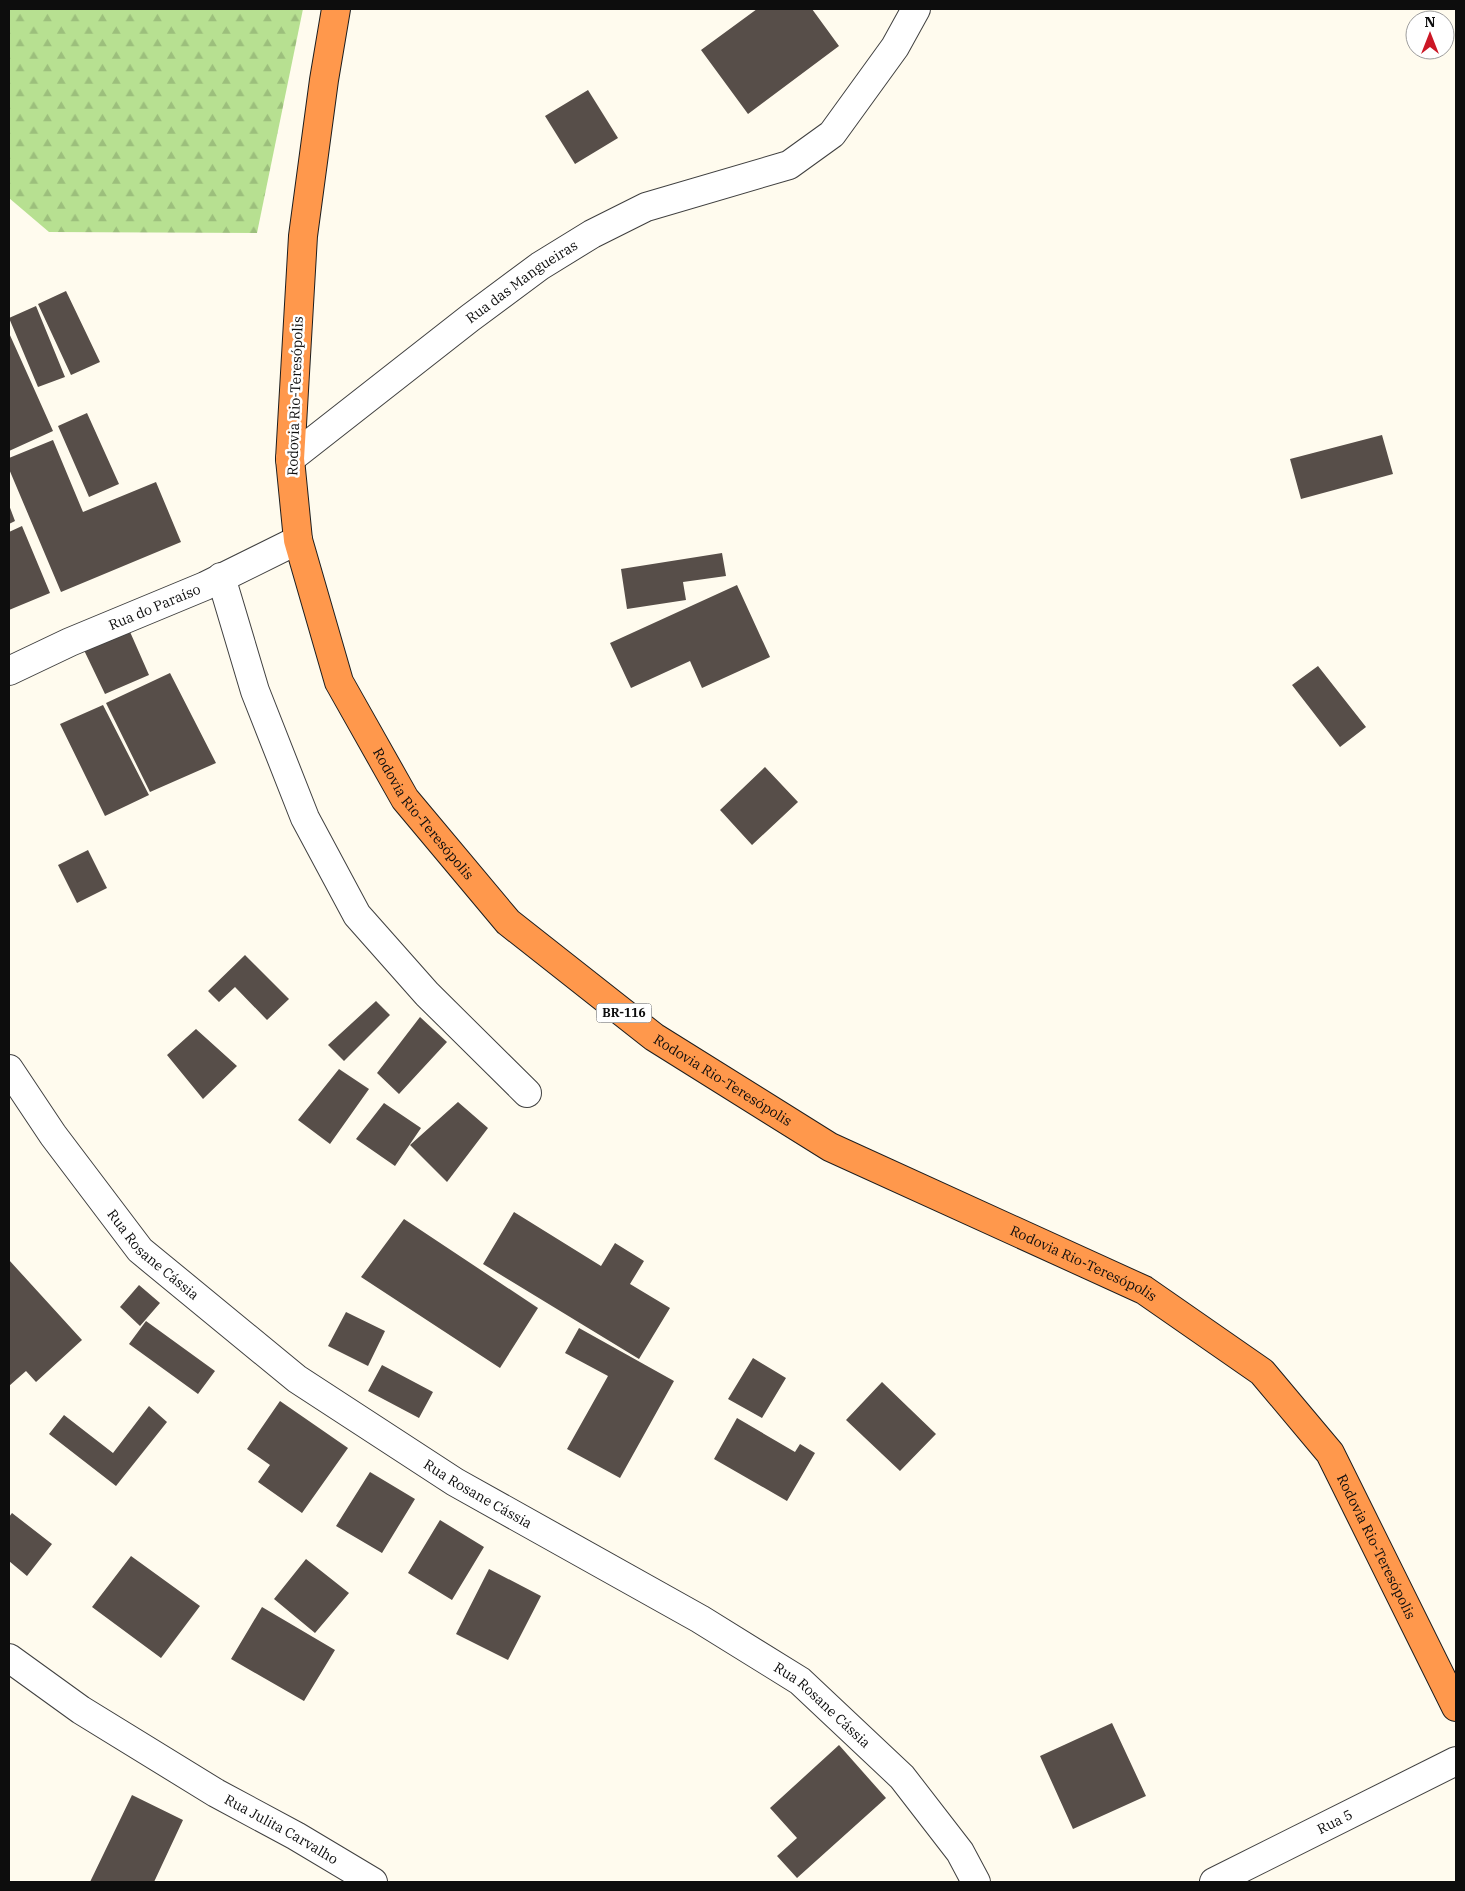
<svg xmlns="http://www.w3.org/2000/svg" width="1465" height="1891" viewBox="0 0 1465 1891" font-family="'IBM Plex Serif',serif">
<style>
.forest{fill:url(#forest-firs)}
.building{fill:#574e49}
.lines{fill:none;stroke-linecap:round;stroke-linejoin:round}
.minor-casing{stroke:#404040;stroke-width:30}
.highway-casing{stroke:#1e1e1e;stroke-width:30}
.minor{stroke:#fff;stroke-width:28}
.highway{stroke:#ff984c;stroke-width:28}
.labels{text-anchor:middle;stroke-width:5;stroke-linejoin:round;paint-order:stroke}
.shield{fill:#fff;stroke:#565656;stroke-width:1}
.shield-label{font-size:12px;font-weight:bold;fill:#0d0d0d}
.street-label{font-size:14px;fill:#0d0d0d;stroke:#fff}
</style>
<defs>
<pattern id="forest-firs" width="22" height="20" patternUnits="userSpaceOnUse" patternTransform="scale(1.25)"><rect width="22" height="20" fill="#b7e091"/><path d="M5 1l3.5 6h-7zM16 11l3.5 6h-7z" fill="#9cbf7c"/></pattern>
</defs>
<rect width="100%" height="100%" fill="#fffbee"/>
<path class="forest" d="M9,9H303L257,233L49,232L9,198Z"/>
<path class="building" d="M757,9H812L839,46L748,114L701,50Z
M588,90L618,138L575,164L545,116Z
M66,291L100,362L71,375L38,304Z
M36,306L65,377L38,387L9,318Z
M9,333L53,431L9,451Z
M87,413L119,484L89,497L58,426Z
M1382,435L1393,474L1301,499L1290,459Z
M53,440L83,512L156,482L181,542L61,592L9,469V458Z
M9,505L15,521L9,524Z
M22,526L50,593L9,610V532Z
M722,553L726,576L683,582L686,600L627,609L621,569Z
M737,585L770,657L702,688L690,661L631,688L610,643Z
M127,625L149,675L105,694L82,646Z
M1318,666L1366,727L1340,747L1292,685Z
M170,673L216,763L150,792L106,703Z
M103,705L149,795L105,816L60,724Z
M765,767L798,802L752,845L720,810Z
M88,850L107,888L77,903L58,865Z
M245,955L289,999L267,1020L235,987L219,1002L208,991Z
M376,1001L390,1015L344,1061L328,1045Z
M420,1017L447,1042L399,1094L377,1073Z
M196,1029L237,1066L203,1099L167,1055Z
M339,1069L369,1089L330,1144L298,1120Z
M458,1102L488,1128L447,1182L410,1145Z
M384,1103L421,1128L395,1166L356,1139Z
M514,1212L601,1266L615,1243L644,1261L630,1284L670,1308L639,1359L483,1264Z
M404,1219L538,1308L500,1368L361,1277Z
M9,1260L82,1340L36,1382L26,1371L9,1386Z
M139,1285L160,1303L140,1326L120,1307Z
M346,1312L385,1331L368,1366L328,1346Z
M146,1321L215,1371L198,1394L129,1344Z
M579,1328L674,1381L620,1478L567,1449L608,1376L565,1353Z
M753,1358L786,1378L762,1418L728,1399Z
M382,1365L433,1392L419,1418L368,1391Z
M882,1382L936,1434L900,1471L846,1420Z
M280,1401L348,1448L302,1513L258,1482L270,1465L247,1449Z
M149,1406L167,1422L116,1486L49,1434L64,1415L113,1453Z
M737,1418L795,1452L800,1444L815,1453L787,1501L714,1459Z
M370,1472L415,1499L382,1553L336,1526Z
M12,1513L52,1544L27,1576L9,1561V1517Z
M440,1520L484,1547L452,1600L408,1573Z
M131,1556L200,1606L161,1658L92,1607Z
M306,1559L349,1593L315,1633L274,1599Z
M489,1569L541,1596L508,1660L456,1634Z
M262,1607L335,1650L304,1701L231,1659Z
M1112,1723L1146,1796L1073,1829L1040,1756Z
M839,1745L886,1798L797,1878L777,1856L797,1838L770,1808Z
M132,1795L183,1820L154,1882H90Z"/>
<g class="lines">
<defs>
<g id="minor">
<path id="s1" d="M290,459L470,318L540,266L592,234L646,207L789,165L832,134L895,47L916,9"/>
<path d="M221,577L255,691L305,818L357,915L427,994L527,1093"/>
<path id="s2" d="M9,671L70,642L205,586L298,540"/>
<path id="s3" d="M9,1069L53,1135L140,1250L297,1379L455,1482L700,1619L800,1681L902,1777L960,1852L976,1882"/>
<path id="s4" d="M9,1658L81,1710L216,1793L296,1836L373,1882"/>
<path id="s5" d="M1214,1882L1456,1761"/>
</g>
<g id="highway">
<path id="s6" d="M336,9L324,80L303,236L290,459L298,540L339,682L405,799L508,922L654,1037L830,1147L1144,1290L1262,1372L1330,1453L1456,1707"/>
</g>
</defs>
<use href="#minor" class="minor-casing"/>
<use href="#highway" class="highway-casing"/>
<use href="#minor" class="minor"/>
<use href="#highway" class="highway"/>
</g>
<g class="labels">
<rect class="shield" x="596.5" y="1003.5" width="55" height="19" rx="4"/>
<g class="shield-label">
<text x="624" y="1017">BR-116</text>
</g>
<g class="street-label">
<text dy="5" stroke="none"><textPath href="#s1" startOffset="292">Rua das Mangueiras</textPath></text>
<text transform="translate(295 396) rotate(-88)" y="5">Rodovia Rio-Teresópolis</text>
<text dy="5" stroke="none"><textPath href="#s2" startOffset="159">Rua do Paraíso</textPath></text>
<text dy="5" stroke="none"><textPath href="#s6" startOffset="839">Rodovia Rio-Teresópolis</textPath></text>
<text dy="5" stroke="none"><textPath href="#s6" startOffset="1244">Rodovia Rio-Teresópolis</textPath></text>
<text dy="5" stroke="none"><textPath href="#s3" startOffset="236">Rua Rosane Cássia</textPath></text>
<text dy="5" stroke="none"><textPath href="#s6" startOffset="1649">Rodovia Rio-Teresópolis</textPath></text>
<text dy="5" stroke="none"><textPath href="#s3" startOffset="641">Rua Rosane Cássia</textPath></text>
<text dy="5" stroke="none"><textPath href="#s6" startOffset="2069">Rodovia Rio-Teresópolis</textPath></text>
<text dy="5" stroke="none"><textPath href="#s3" startOffset="1046">Rua Rosane Cássia</textPath></text>
<text dy="5" stroke="none"><textPath href="#s5" startOffset="135">Rua 5</textPath></text>
<text dy="5" stroke="none"><textPath href="#s4" startOffset="322">Rua Julita Carvalho</textPath></text>
</g>
</g>
<rect width="1465" height="1891" fill="none" stroke="#0d0d0d" stroke-width="20"/>
<g transform="translate(1430 35)"><circle r="24" fill="#ffffff" stroke="#9e9e9e"/>
<path d="M0-4L9 19L0 12L-9 19Z" fill="#cb1725"/>
<text y="-8" font-size="14" font-weight="bold" text-anchor="middle" fill="#0d0d0d">N</text>
</g>
</svg>
